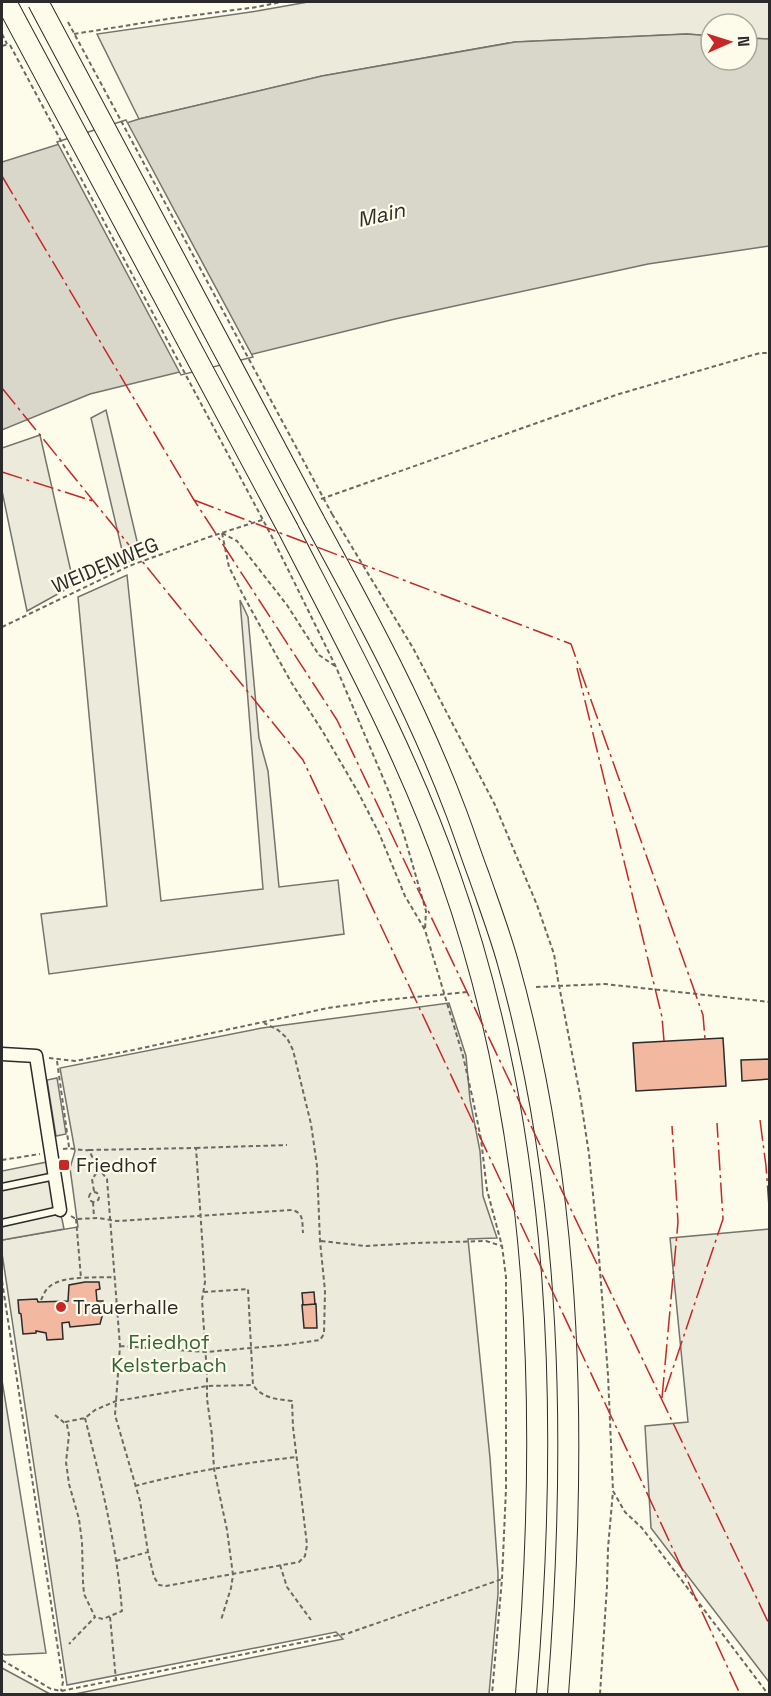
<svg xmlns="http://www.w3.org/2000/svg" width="771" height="1696" viewBox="0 0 771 1696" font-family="'Space Grotesk',sans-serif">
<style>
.green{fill:#ecebdb;stroke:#74746e;stroke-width:1.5}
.parking{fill:#eceadb;stroke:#74746e;stroke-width:1.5}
.water{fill:#d8d7c9;stroke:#74746e;stroke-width:1.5}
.pier{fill:#fdfbea;stroke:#74746e;stroke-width:1.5}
.building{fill:#f2b8a0;stroke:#2b2b2b;stroke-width:1.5}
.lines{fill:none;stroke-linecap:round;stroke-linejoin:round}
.service-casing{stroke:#2b2b2b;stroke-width:9}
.minor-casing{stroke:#2b2b2b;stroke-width:15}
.trunk-casing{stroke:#2b2b2b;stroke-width:22}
.path{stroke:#6a6964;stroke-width:2;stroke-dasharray:4.5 3;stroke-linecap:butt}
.service{stroke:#fdfbea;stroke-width:6}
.minor{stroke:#fdfbea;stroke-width:12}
.trunk{stroke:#fdfbea;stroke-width:20}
.trunk-bridge-casing{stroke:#2b2b2b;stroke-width:22;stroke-linecap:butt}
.path-bridge{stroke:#6a6964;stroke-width:2;stroke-dasharray:4.5 3;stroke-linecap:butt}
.trunk-bridge{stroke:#fdfbea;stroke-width:20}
.power{stroke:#c62828;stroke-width:1.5;stroke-dasharray:21 4.5 3 4.5;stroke-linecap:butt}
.poi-dot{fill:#c62828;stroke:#fdfbea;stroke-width:2}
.labels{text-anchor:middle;stroke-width:4.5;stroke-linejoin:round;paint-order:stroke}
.street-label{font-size:20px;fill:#2b2b2b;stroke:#fdfbea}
.poi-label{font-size:20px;fill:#2b2b2b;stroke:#fdfbea;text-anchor:start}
.park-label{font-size:20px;fill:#34623c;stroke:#fdfbea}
.water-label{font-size:21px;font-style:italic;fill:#2b2b2b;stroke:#fdfbea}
</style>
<rect width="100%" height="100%" fill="#fdfbea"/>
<path class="green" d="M308,2H770L769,39L747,38V24H711V36L687,34L515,42L322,76L139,119L97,34L257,11Z
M106,410L141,558L125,563L91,418Z
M40,435L74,585L27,611L2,491V448Z
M127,575L161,901L263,889L240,600L248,617L259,738L268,771L279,887L338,880L344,934L49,974L41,914L107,906L78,597Z
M449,1003L466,1056L470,1100L480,1151L483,1196L497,1238L468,1239L490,1458L498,1573V1594L489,1694H75L343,1639L336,1632L67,1685L2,1253V1240L78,1227L70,1168L75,1151L60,1068L262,1028Z
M769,1229H770L769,1682L651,1528L645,1426L688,1422L670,1238Z
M2,1380L46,1653L5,1655L2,1653Z
M2,1668L50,1694H2Z"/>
<path class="parking" d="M57,1078L66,1134L56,1136L47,1080Z
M47,1162L55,1206L62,1219L64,1229L2,1240V1171Z"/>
<path class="water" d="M687,34L711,36V60H747V38L769,39V246L648,264L395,319L90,394L2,430V162L139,119L322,76L515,42Z"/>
<path class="pier" d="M126,120L253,357L181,375L57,142Z"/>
<path class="building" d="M723,1038L726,1086L636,1091L633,1043Z
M770,1059V1079L742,1081L741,1060Z
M85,1282H99L100,1289L96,1290L97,1301H103V1313L100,1324L70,1327L69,1322L62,1323L63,1339L47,1340L46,1333L36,1331V1333L23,1334L21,1314L19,1313L18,1300L37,1299L38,1302L68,1301L69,1285Z
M314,1292L315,1304L303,1305L302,1293Z
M316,1304L317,1328H304L302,1305Z"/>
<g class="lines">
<defs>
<path id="service" d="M2,1187L55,1176
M2,1223L60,1210"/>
<path id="minor" d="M2,1054L36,1056L60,1210"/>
<path id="trunk" d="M314,520C366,615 418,711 456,812C464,833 471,855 479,876C489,905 500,934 508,963C575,1201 577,1450 558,1694
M288,529C346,642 408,755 450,876C543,1139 549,1420 526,1694"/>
</defs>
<use href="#service" class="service-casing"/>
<use href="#minor" class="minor-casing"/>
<use href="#trunk" class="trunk-casing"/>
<path class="path" d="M2,34L7,44
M74,34L174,18L257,7L281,2
M2,46L9,44
M321,499L619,394L760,353H770
M332,514L413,648L495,805L537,905L554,954L558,980L580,1095L589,1154L598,1244L608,1375L613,1491L625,1512L642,1528L768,1694
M222,533L229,567L242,593L291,682L323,732L358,792L379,833L405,896L425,930L463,1056L473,1100L481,1139L487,1190L502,1246L506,1277V1489L502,1579L492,1694
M222,533L237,541L287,605L319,655L335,666
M271,535L336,667L389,792L404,835L426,911L425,930
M2,627L129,566L209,537L265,519
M536,987L605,984L770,1002
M49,1058L75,1061L133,1050L328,1008L384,1000L468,992
M57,1061L69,1147
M196,1148L287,1145
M63,1149C72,1147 80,1151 89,1150L96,1165L107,1179L120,1346L115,1415L140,1501L148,1552L154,1577L159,1585L166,1586L299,1562L305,1556L307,1545L293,1427L292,1401C277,1399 263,1399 253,1385L248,1289L204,1292
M89,1150L196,1148L205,1282L202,1300L207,1375V1399L212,1435L214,1469L227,1530L233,1575L231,1588L221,1620
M2,1160L40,1154
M94,1191L92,1179L99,1170
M89 1197a5 5 0 1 1 10 0a5 5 0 1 1-10 0Z
M93,1202L94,1217
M71,1216L76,1219L98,1218L117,1221L292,1210C304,1213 302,1221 303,1233
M76,1219L81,1278
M321,1241L366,1246L416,1243L486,1241L502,1246
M2,1281L63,1682L61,1691
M41,1300C43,1296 45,1290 49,1287C62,1275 97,1278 115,1277
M120,1346L206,1352L285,1345L320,1340L324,1334L325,1291L320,1241L317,1166L311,1124L293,1050L287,1038L278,1030L264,1023
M55,1415L67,1425L69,1435L66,1462L69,1484L79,1519L82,1542L83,1582L84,1594L95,1617L69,1644
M85,1418C101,1482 117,1546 122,1611L103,1619L95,1617
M65,1422L85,1418L95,1410L116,1401L207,1386L253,1385
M135,1486C188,1472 242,1463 297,1457
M116,1561L148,1552
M280,1565L287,1587L311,1620
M110,1617L116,1680
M2,1660L51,1689L61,1691L349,1633L502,1579
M600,1694L607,1586L608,1548L613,1491"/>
<use href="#service" class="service"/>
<use href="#minor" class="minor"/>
<use href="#trunk" class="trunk"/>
<defs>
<path id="trunk-bridge" d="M6,2L288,529
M38,2L314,520"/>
</defs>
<use href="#trunk-bridge" class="trunk-bridge-casing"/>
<path class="path-bridge" d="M68,22L332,514
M10,45L271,535"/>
<use href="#trunk-bridge" class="trunk-bridge"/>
<path class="power" d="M2,176L194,500L337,720L770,1626
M2,388L303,760L634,1465L740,1694
M2,472L93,501
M194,500L571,644L703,1015L705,1039
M577,668L662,1017L664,1041
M760,1120L766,1166L770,1220
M665,1392L723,1219L717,1123
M662,1398L678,1222L672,1126"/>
</g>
<g class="poi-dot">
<rect x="58" y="1159" width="12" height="12" rx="3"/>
<circle cx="61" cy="1307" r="6"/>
</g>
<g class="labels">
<g class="street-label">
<text transform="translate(105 565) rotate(-23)" y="7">WEIDENWEG</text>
</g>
<g class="poi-label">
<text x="76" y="1172">Friedhof</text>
<text x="73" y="1314">Trauerhalle</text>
</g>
<g class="park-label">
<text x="169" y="1349">Friedhof<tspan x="169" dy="23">Kelsterbach</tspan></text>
</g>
<g class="water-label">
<text transform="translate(381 215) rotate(-13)" y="7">Main</text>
</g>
</g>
<rect width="771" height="1696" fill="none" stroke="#2b2b2b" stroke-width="6"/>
<g transform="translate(729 42) rotate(87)"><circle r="28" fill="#fdfbea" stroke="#a9a89e" stroke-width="1.5"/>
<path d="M0-4.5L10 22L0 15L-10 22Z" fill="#c62828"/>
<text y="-9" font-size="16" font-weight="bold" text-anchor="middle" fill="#2b2b2b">N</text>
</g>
</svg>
